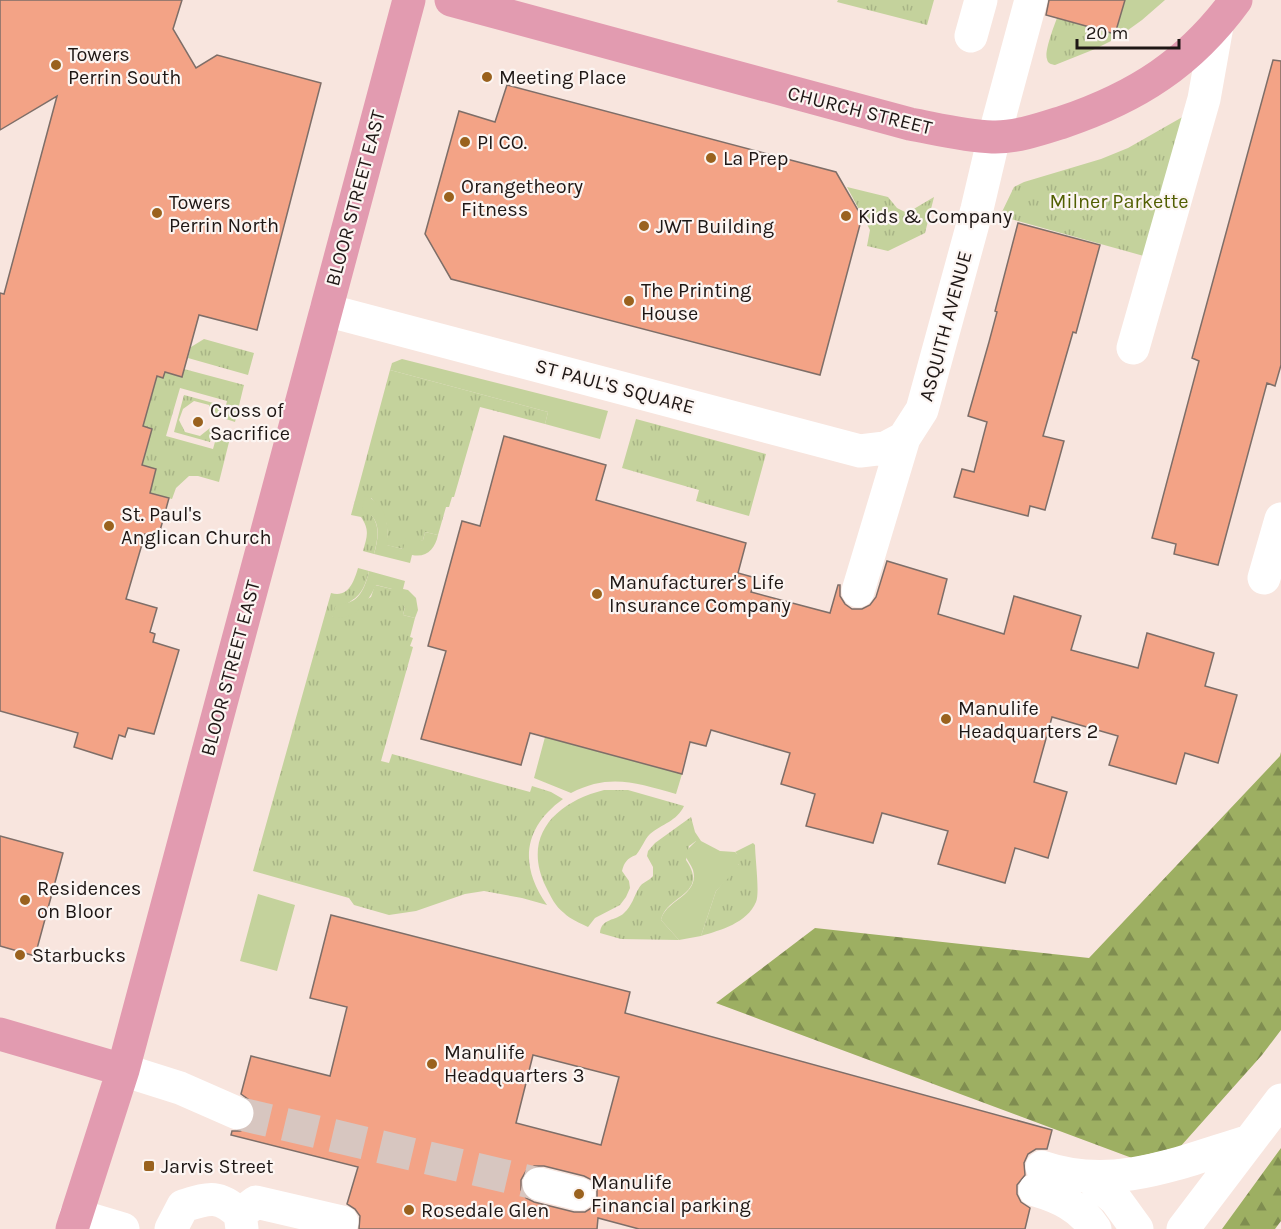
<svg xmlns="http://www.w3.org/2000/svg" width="1281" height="1229" viewBox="0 0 1281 1229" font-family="Karla,sans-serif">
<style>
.grass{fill:url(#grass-tufts)}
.forest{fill:url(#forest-firs)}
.garden{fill:#c4d29c}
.building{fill:#f3a386;stroke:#7e6e68;stroke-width:1.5;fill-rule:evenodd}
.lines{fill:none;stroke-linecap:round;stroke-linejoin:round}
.minor-tunnel{stroke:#d7c6c0;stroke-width:33;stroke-dasharray:33 16;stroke-linecap:butt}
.minor{stroke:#fff;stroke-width:33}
.major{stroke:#e29bb0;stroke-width:33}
.poi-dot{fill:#9a621e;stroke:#fcf5f2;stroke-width:2}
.labels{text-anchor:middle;stroke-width:4.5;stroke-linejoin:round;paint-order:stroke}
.poi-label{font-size:20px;fill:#1e1715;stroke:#fcf5f2;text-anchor:start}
.street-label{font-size:20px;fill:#1e1715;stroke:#fcf5f2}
.park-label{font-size:20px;fill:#515f02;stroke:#fcf5f2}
</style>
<defs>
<pattern id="grass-tufts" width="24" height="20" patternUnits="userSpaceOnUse" patternTransform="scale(1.5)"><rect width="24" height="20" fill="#c4d29c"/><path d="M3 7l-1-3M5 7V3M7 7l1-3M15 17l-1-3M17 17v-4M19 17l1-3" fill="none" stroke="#a8b486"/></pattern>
<pattern id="forest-firs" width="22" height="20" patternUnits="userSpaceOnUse" patternTransform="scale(1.5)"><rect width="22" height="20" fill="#9daf62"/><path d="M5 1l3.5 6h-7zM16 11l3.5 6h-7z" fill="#7f8d50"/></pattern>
</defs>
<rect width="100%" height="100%" fill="#f8e5de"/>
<path class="grass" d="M838,0H934L927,25L837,2Z
M1057,18L1115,34L1117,38L1095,49L1055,65C1051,64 1048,64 1047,59C1044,52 1054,26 1057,18Z
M1193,111L1151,258L1000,216L1014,187L1024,182L1101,159L1128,148Z
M847,187L888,197L897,208L907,213L934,197L925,233L888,251L867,246L870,230Z
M204,339L254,353L248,375L188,358L191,347Z
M184,369L244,385L235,422L223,418L227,401L180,388L166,436L213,449L218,431L231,434L219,482L198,476H189L176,488L172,499L150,493L156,469L142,465L152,429L143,426L157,376L163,378L165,372L182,377Z
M390,370L548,412L545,424L480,407L454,497H452L449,507H446L438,535L425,532L423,540L403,549L386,545C390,526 385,512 371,498L369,512C381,525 378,538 374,554L363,551C367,537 370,530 361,517L351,515Z
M184,395L221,405L217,418L213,417L209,405L194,401L183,409L179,420L185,432L200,436L210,428L214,429L210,442L174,432Z
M636,419L766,454L749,516L696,501L699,490L622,468Z
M358,568L369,571C361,604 352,595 332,617L371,597L375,585L392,589L405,607L403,615L415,618L410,637L413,638L410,646L413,647L381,761L389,763L392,754L530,792L532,786L551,792L563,799C523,828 519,865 547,905L522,898L484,891L465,894L416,911L389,915L354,905L349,898L253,871L331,593C349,598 354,581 358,568Z
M604,790H628L684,806C677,821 662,824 650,834C644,840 642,848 636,855C627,858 624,863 622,871L629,881L630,888L626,897L620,905L595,918L588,927C580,923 570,919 564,913C555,906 551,897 546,887C521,836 556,802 604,790Z
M691,817L695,832L701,841H696L689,846L686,860C710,895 666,895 661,920L679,940L621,939L600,933C601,918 616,921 624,913C632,906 634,896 639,888C642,882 649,881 653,876V867L647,856L648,851L655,843Z
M753,843L755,845C755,857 760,894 756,902C747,923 721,930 701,936L716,891L739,864L737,854L735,852Z"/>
<path class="forest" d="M1281,752V1030L1262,1055L1180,1147L1132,1158L716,1003L815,928L1089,958L1280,756Z
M1281,1148V1221L1275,1229H1222Z"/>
<path class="garden" d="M1125,0H1165L1142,20L1117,38L1115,34Z
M402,359L608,411L600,439L545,424L548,412L390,370L392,363Z
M365,496C387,503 389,526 387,545L403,549L406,538L418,541L423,540L425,532L438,535C435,549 427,558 412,555L410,563L374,554C379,536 382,518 362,509Z
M369,571L405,581L403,589L408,590L416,598L418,610L415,618L403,615L405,607L402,604L389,600L392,589L376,585C368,602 355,622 332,617L336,604C358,606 365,589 369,571Z
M545,737L682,774L676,794C636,783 610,773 571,793L534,778Z
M696,841H701L720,851L735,852L740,857L739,864L735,871L716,891L701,936L679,940L661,920C665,900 700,896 693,870C691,864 686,859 684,853Z
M258,894L295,905L277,971L240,961Z"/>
<path class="building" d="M0,0H182L173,29L196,68L217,55L321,83L257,330L199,315L182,377L165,372L163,378L157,376L143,426L152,429L142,465L156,469L150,493L169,498L158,538L145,534L126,599L157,608L150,632L155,634L153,642L179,650L154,734L128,728L125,737L119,735L112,759L74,747L78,733L0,711V293L4,294L57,96L0,130Z
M1049,0H1125L1115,34L1046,15Z
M1273,60L1281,61V365L1275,386L1267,383L1218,565L1174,554L1176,544L1152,538L1199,361L1192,358Z
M507,85L836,172L862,217L820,375L451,279L425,234L459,111L495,122Z
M1018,223L1100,245L1076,333L1073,332L1043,436L1064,441L1045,510L1030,506L1028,516L954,497L962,469L974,472L987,422L968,416L989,342L997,312L995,311Z
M504,436L606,465L596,500L746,543L738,573L756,578L751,592L830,613L838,585H840V596L845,604L852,609H862L870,605L876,597L887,561L947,579L938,614L1004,634L1014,596L1081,616L1071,650L1138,668L1147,633L1214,653L1205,686L1237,695L1218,763L1185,753L1176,784L1109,765L1118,736L1052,717L1034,782L1067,792L1048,858L1015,848L1005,883L938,864L948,831L882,813L873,843L806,826L815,794L781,784L790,753L711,730L706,746L690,742L682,774L530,733L521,765L421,739L446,651L428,646L462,521L480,526Z
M0,836L63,853L35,956L0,946Z
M331,915L630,992L625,1013L1052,1130L1047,1149H1036L1028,1154L1024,1163L1025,1175L1017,1185V1194L1021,1202L1030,1208L1025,1229H639L598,1218L597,1229H359L360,1216L355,1209L347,1204L358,1167L231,1135L232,1131H240L248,1128L254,1120L256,1112L252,1102L241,1094L251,1056L330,1076L347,1007L310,998ZM533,1055L619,1077L601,1145L516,1123ZM534,1166H544L584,1176L592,1180L597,1189V1199L593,1207L585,1212H574L534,1202L526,1198L521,1190V1180L526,1171Z"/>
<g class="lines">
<path class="minor-tunnel" d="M237,1113L539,1184"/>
<path class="minor" d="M971,36L981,0
M326,310L860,451L885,448L904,438
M1133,348L1204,99L1217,26
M1264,578L1281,519
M858,591L904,438L922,410L977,209L994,137L1031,0
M123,1070L180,1088L237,1113
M1042,1167C1114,1192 1180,1162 1250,1141
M1089,1177L1116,1200L1137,1229
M539,1184L579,1194
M1035,1190C1059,1197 1081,1207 1095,1229
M240,1214L256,1202L342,1222
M76,1215L123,1229
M171,1229L183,1206C209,1198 218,1194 240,1214L242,1229
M1183,1229L1281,1100"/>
<path class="major" d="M451,0L910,124C937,129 964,136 992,137C1015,138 1041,129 1063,122C1137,97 1190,63 1236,0
M0,1034L123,1070
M72,1229L123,1070L409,0"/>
</g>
<g class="poi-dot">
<circle cx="56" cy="65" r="6"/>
<circle cx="487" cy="77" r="6"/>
<circle cx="465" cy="142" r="6"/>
<circle cx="711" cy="158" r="6"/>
<circle cx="449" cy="197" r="6"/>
<circle cx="157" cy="213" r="6"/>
<circle cx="846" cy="216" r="6"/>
<circle cx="644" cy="226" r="6"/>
<circle cx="629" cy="301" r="6"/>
<circle cx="198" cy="422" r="6"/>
<circle cx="109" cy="526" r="6"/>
<circle cx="597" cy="594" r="6"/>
<circle cx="946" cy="719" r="6"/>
<circle cx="25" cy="900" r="6"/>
<circle cx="20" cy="955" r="6"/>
<circle cx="432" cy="1064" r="6"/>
<rect x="143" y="1160" width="12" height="12" rx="3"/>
<circle cx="579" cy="1194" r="6"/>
<circle cx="409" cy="1210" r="6"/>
</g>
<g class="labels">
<g class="poi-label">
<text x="68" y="61">Towers<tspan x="68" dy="23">Perrin South</tspan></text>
<text x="499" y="84">Meeting Place</text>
<text x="477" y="149">PI CO.</text>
<text x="723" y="165">La Prep</text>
<text x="461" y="193">Orangetheory<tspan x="461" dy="23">Fitness</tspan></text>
<text x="169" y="209">Towers<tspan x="169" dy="23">Perrin North</tspan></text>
<text x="858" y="223">Kids &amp; Company</text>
<text x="656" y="233">JWT Building</text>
<text x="641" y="297">The Printing<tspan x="641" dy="23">House</tspan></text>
<text x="210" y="417">Cross of<tspan x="210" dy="23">Sacrifice</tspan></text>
<text x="121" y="521">St. Paul's<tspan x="121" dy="23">Anglican Church</tspan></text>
<text x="609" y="589">Manufacturer's Life<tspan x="609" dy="23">Insurance Company</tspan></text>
<text x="958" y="715">Manulife<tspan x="958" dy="23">Headquarters 2</tspan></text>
<text x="37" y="895">Residences<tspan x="37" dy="23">on Bloor</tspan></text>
<text x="32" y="962">Starbucks</text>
<text x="444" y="1059">Manulife<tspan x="444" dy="23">Headquarters 3</tspan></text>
<text x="161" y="1173">Jarvis Street</text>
<text x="591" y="1189">Manulife<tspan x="591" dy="23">Financial parking</tspan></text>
<text x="421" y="1217">Rosedale Glen</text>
</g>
<g class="street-label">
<text transform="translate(860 110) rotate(14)" y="7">CHURCH STREET</text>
<text transform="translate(355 198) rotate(-75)" y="7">BLOOR STREET EAST</text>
<text transform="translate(945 326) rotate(-75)" y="7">ASQUITH AVENUE</text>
<text transform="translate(615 386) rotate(15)" y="7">ST PAUL'S SQUARE</text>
<text transform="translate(230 668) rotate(-75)" y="7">BLOOR STREET EAST</text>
</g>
<g class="park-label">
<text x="1119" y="208">Milner Parkette</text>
</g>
</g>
<path d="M1077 39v9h102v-9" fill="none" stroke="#1e1715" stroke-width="3"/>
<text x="1086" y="39" font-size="18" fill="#1e1715" stroke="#fcf5f2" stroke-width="4.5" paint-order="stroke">20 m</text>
</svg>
